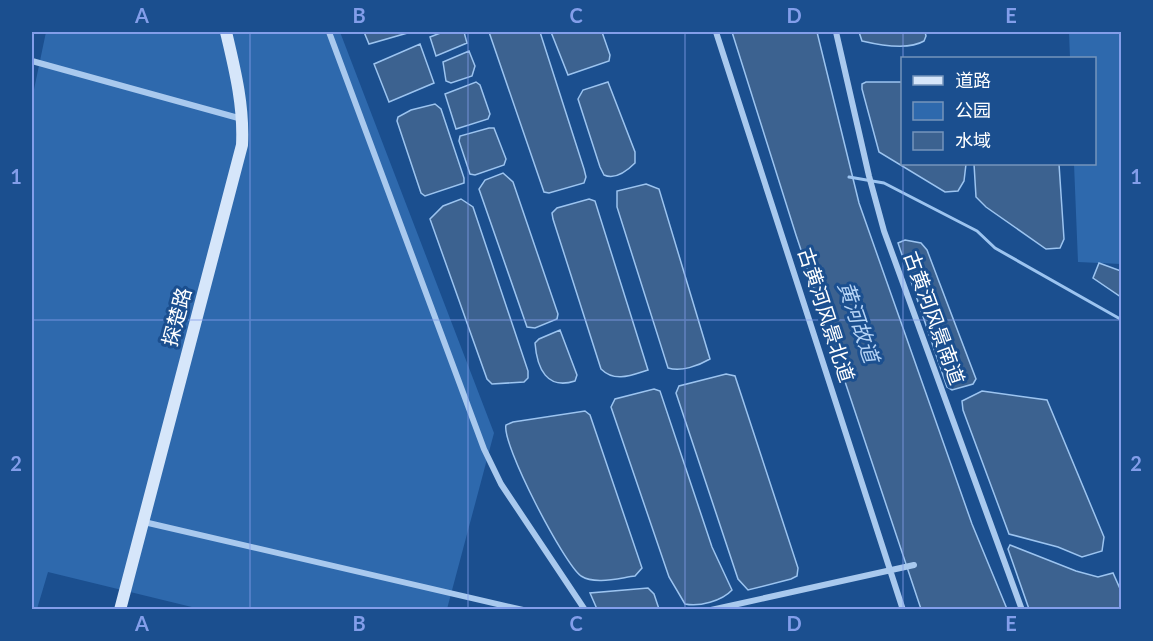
<svg xmlns="http://www.w3.org/2000/svg" width="1153" height="641" viewBox="0 0 1153 641" font-family="Lato,'Noto Sans SC',sans-serif">
<style>
.green{fill:#2e69ad}
.water{fill:#3c6290;stroke:#9cc4f0;stroke-width:1.5}
.lines{fill:none;stroke-linecap:round;stroke-linejoin:round}
.stream{stroke:#9cc4f0;stroke-width:3}
.street{stroke:#a9c9ee;stroke-width:6}
.secondary{stroke:#d6e6fa;stroke-width:12}
.grid{fill:none;stroke:#839eea;stroke-width:1.5;stroke-opacity:0.55}
.labels{text-anchor:middle;stroke-width:6;stroke-linejoin:round;paint-order:stroke}
.street-label{font-size:20px;fill:#fff;stroke:#1b4f8f}
.water-label{font-size:21px;font-style:italic;fill:#b5d3f5;stroke:#1b4f8f}
.neatline{fill:none;stroke:#839eea;stroke-width:2}
.grid-label{font-size:20px;text-anchor:middle;font-weight:bold;fill:#839eea}
</style>
<rect width="100%" height="100%" fill="#1b4f8f"/>
<path class="green" d="M46,32H340L494,433L447,609H200L48,572L37,609L32,610V99Z
M1069,32H1121V264L1078,262L1074,164H1094V58H1070Z"/>
<path class="water" d="M364,32H411L369,44Z
M443,32H464L467,43L436,56L430,37Z
M489,32H540L584,169L586,177L584,183L549,193L544,192Z
M551,32H602L610,55L609,61L568,75Z
M732,32H817L859,203L972,524L1007,609H921L796,235Z
M859,32H925L926,36L924,41C909,50 879,45 862,41Z
M420,44L434,83L389,102L374,64Z
M469,51L475,66L472,76L451,83L446,81L443,62Z
M476,82L480,85L490,114L488,119L456,129L445,94Z
M608,82L635,152V163C627,171 615,180 604,175L600,167L578,99L583,90Z
M866,82H902V164H966L964,181L958,191L945,192L879,152L862,89V84Z
M435,104L441,109L464,178V183L425,196L421,193L397,121L398,117L411,110Z
M489,128H494L506,159L504,165L475,175L470,174L459,141L460,136Z
M974,164H1059L1064,239L1060,248L1046,249L986,207L976,197Z
M503,173L513,182L558,314L557,319L535,328L527,327L479,189L485,180Z
M646,184L659,189L710,359C698,366 681,372 668,368L617,207V191Z
M461,199L473,207L528,371V378L524,382L492,384L487,379L430,219L443,206Z
M589,199L595,201L648,370C632,375 615,383 601,369L553,219L552,213L557,208Z
M905,240L921,243L927,250L976,379L973,384L952,390L947,387L898,243Z
M1099,263L1121,271V297L1093,278Z
M560,330L577,375L575,381C547,390 537,369 535,343L539,339Z
M726,374L735,376L798,568L797,576L791,579L748,590L738,579L676,393L679,386Z
M654,389L660,391L712,547L732,590C722,601 699,607 685,604L669,577L611,407L615,399Z
M982,391L1047,400L1104,537L1102,551L1082,557L1058,547L1009,534L963,410L962,401Z
M585,411L590,415L642,568L635,576C619,578 595,585 581,576C564,564 501,443 506,425L513,422Z
M1010,545L1076,571L1098,577L1113,573L1121,591V609H1029L1008,549Z
M648,588L654,594L659,609H597L590,593Z"/>
<g class="lines">
<path class="stream" d="M849,177L884,183L977,231L995,248L1122,320"/>
<path class="street" d="M329,32L484,449L501,484L585,610
M716,32L903,610
M836,32L869,176L884,231L1022,610
M32,61L242,119
M144,522L523,610
M711,610L914,565"/>
<path class="secondary" d="M120,610L242,145C244,106 235,70 226,32"/>
</g>
<path class="grid" d="M250,32V610M468,32V610M685,32V610M903,32V58M903,164V610M32,320H1122"/>
<g class="labels">
<g class="street-label">
<text transform="translate(826 315) rotate(72)" y="7">古黄河风景北道</text>
<text transform="translate(177 317) rotate(-75)" y="7">探楚路</text>
<text transform="translate(934 318) rotate(70)" y="7">古黄河风景南道</text>
</g>
<g class="water-label">
<text transform="translate(858 322) rotate(71)" y="7">黄河故道</text>
</g>
</g>
<rect width="1153" height="641" fill="none" stroke="#1b4f8f" stroke-width="66"/>
<rect x="901" y="57" width="195" height="108" fill="#1b4f8f" stroke="#7695bc" stroke-width="1.5"/>
<rect x="913" y="76" width="30" height="9" fill="#d6e6fa" stroke="#7695bc" stroke-width="1.5"/>
<text x="955" y="87" font-size="18" fill="#ffffff">道路</text>
<rect x="913" y="102" width="30" height="18" fill="#2e69ad" stroke="#7695bc" stroke-width="1.5"/>
<text x="955" y="117" font-size="18" fill="#ffffff">公园</text>
<rect x="913" y="132" width="30" height="18" fill="#3c6290" stroke="#7695bc" stroke-width="1.5"/>
<text x="955" y="147" font-size="18" fill="#ffffff">水域</text>
<rect x="33" y="33" width="1087" height="575" class="neatline"/>
<g class="grid-label">
<text x="142" y="23">A</text>
<text x="359" y="23">B</text>
<text x="576" y="23">C</text>
<text x="794" y="23">D</text>
<text x="1011" y="23">E</text>
<text x="16" y="184">1</text>
<text x="1136" y="184">1</text>
<text x="16" y="471">2</text>
<text x="1136" y="471">2</text>
<text x="142" y="631">A</text>
<text x="359" y="631">B</text>
<text x="576" y="631">C</text>
<text x="794" y="631">D</text>
<text x="1011" y="631">E</text>
</g>
</svg>
